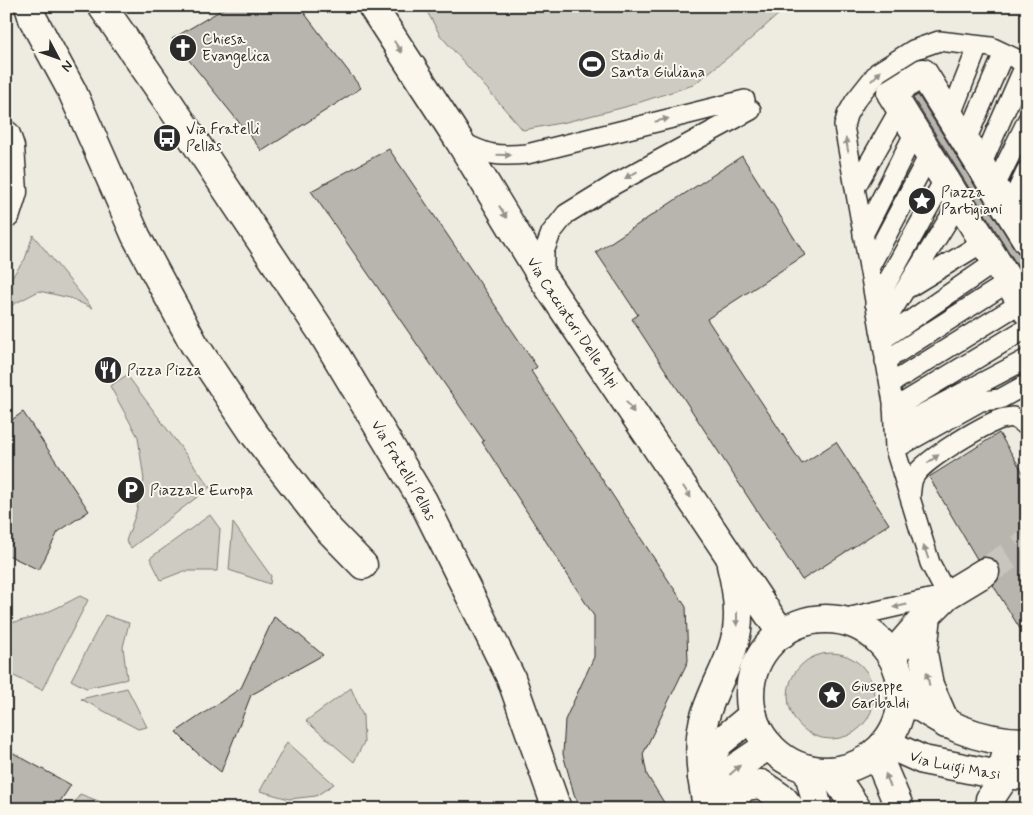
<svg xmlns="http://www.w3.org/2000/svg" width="1033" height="815" viewBox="0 0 1033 815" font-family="Mynerve,sans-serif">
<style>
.green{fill:#cecbc2;stroke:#7c7b76}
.building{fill:#b8b5ae;stroke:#2b2b2b}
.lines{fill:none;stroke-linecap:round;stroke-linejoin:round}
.tertiary-tunnel{stroke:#c7c5bc;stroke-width:28;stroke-dasharray:28 14;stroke-linecap:butt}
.service-casing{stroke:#2b2b2b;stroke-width:22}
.pedestrian-casing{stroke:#2b2b2b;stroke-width:31}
.tertiary-casing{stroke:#2b2b2b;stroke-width:31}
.service{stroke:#fbf7ec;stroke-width:19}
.pedestrian{stroke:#fbf7ec;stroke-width:28}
.tertiary{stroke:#fbf7ec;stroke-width:28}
.oneway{fill:#93918c}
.labels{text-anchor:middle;stroke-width:4;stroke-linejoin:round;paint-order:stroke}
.poi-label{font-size:15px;fill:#2b2b2b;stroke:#fbf7ec;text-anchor:start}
.street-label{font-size:15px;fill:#2b2b2b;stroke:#fbf7ec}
</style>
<rect width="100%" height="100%" fill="#eeebe0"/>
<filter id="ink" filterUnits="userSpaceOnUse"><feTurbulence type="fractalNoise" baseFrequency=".02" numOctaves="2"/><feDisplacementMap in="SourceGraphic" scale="10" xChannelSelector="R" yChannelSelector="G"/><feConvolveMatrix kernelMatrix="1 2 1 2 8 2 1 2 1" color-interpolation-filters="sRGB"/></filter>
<g filter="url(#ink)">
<path class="green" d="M424,6H788L746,43L693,85L625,107L566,122L523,130L440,35Z
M33,235L92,308L70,298L39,291L12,305L6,311V285L25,259Z
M127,375L210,487L131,548L126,541L135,516L144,480L138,437L110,386Z
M210,515L220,529L217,571H184L161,580L150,558Z
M233,523L271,576L270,584L229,570Z
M80,596L88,600L42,690L6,672V623C33,621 57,608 80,596Z
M105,615L129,623L123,647L127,679L86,688L71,680Z
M788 696a43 43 0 1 1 86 0a43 43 0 1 1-86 0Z
M127,688L147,727L138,729L81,699Z
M351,688L363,716L364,742L354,762L306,721Z
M287,742L334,784L316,796L289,799L260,791Z
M80,794L114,807L113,809H71Z"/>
<path class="building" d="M228,6H299L361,88L262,151L172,39Z
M918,95L1014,248L1019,254L1027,256V281L913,98Z
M389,149L537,367L531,371L686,607L688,661L643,754L647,775L668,809H581L574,794L563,754L565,720L594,657V616L482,442L484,441L311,191Z
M742,156L805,255L707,319L802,464L836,442L889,524L802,580L632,319L638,315L596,252Z
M23,412L89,511L58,532L39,570L6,554V424Z
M999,433L1027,479V640L993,585L998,580L1001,572L998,564L993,559L985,556L977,559L929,477Z
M274,617L296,632L323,655L251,695L221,772L195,751L176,732L241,688Z
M6,749L71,785L55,809H6Z"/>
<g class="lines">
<path class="tertiary-tunnel" d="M985,572L1027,544"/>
<defs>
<path id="service" d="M952,112L978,46
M967,138L1004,53
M460,141C487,155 496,157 527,154L745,100
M983,161L1026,63
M995,186L1027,121
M855,188L897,114
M1009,208L1027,170
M863,235L914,134
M869,268L928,157
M544,279V252L551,233L566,214L615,184L751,110
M908,288L982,243
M875,304L944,180
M880,330L958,204
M882,340L994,263
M885,361L1007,283
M890,384L1019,304
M893,409L1027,328
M894,429L1027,359
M895,449L981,401L1000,399L1027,384
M910,498C911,492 911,484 913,479C919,462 981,427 998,420C1003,418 1008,418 1013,417L1027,426
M838,620L947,595L930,563L895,449L893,402L844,126L847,115L855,101L878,72L913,50L939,41L991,47L1027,64"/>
<path id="pedestrian" d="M29,6L33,19L72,91L136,236L194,344L252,431L328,529L363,565
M1027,240L923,73L891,93L1027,311"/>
<g id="tertiary">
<path id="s1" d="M102,6L169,103L323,334L423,501L511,678L557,809"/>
<path id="s2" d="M372,6L459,140L544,280L782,634"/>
<path d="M6,135L10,147L13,192L6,214"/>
<path d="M927,615L923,653L929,685L946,724"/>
<circle cx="826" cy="695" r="76"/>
<path d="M892,655L927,615L947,595L985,572"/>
<path d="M902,694C941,724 977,742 1027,742"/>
<path id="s3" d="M885,743L923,760L989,773L1027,776"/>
<path d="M876,752L900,809"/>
<path d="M808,769L818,809"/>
<path d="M831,771L857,809"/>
<path d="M702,777C700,759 699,741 703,724C710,691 732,663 737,630C740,609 736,585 731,565"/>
<path d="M990,799L1002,781L1005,759"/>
<path d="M706,801L735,768L769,745"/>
<path d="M709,809L706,801L702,777L711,756L719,743L753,715"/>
<path d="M729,809L732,801L744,786L761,784L783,799L791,809"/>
</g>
</defs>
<use href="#service" class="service-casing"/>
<use href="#pedestrian" class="pedestrian-casing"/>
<use href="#tertiary" class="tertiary-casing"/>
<use href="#service" class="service"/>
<use href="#pedestrian" class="pedestrian"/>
<use href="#tertiary" class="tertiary"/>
</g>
<defs><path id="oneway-solid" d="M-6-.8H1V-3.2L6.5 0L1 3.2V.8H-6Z" transform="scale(1.25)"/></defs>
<g class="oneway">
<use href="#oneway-solid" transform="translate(398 47) rotate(57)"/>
<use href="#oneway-solid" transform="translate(876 76) rotate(-46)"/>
<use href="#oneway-solid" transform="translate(662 120) rotate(-13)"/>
<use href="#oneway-solid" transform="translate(847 145) rotate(-100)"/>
<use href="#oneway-solid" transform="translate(504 155) rotate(2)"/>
<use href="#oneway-solid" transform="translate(631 175) rotate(151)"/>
<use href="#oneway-solid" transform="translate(503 212) rotate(58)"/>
<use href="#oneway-solid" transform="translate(630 407) rotate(56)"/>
<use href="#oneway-solid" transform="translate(933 459) rotate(-36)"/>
<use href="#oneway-solid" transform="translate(687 492) rotate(57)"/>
<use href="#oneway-solid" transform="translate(926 552) rotate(-109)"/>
<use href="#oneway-solid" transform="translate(900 606) rotate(168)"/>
<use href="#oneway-solid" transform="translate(737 619) rotate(90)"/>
<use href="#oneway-solid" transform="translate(928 679) rotate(-102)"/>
<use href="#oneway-solid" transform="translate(735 770) rotate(-42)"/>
<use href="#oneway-solid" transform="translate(888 780) rotate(-112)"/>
</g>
</g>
<defs>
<symbol id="church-disc" viewBox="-11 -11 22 22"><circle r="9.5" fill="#2b2b2b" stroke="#fbf7ec"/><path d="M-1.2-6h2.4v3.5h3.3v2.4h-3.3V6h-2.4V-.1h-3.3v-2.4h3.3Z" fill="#fff"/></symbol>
<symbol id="stadium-disc" viewBox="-11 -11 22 22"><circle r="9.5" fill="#2b2b2b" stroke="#fbf7ec"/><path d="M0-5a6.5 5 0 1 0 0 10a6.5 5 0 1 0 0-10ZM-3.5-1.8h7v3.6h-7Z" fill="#fff"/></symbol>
<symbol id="bus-disc" viewBox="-11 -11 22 22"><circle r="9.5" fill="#2b2b2b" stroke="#fbf7ec"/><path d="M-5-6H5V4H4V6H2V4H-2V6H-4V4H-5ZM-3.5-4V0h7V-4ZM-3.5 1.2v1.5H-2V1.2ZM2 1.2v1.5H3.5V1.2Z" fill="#fff"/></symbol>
<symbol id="sight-disc" viewBox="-11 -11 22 22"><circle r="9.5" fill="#2b2b2b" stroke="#fbf7ec"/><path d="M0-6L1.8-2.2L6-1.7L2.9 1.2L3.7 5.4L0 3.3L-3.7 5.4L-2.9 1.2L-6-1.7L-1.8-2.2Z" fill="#fff"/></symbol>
<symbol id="restaurant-disc" viewBox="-11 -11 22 22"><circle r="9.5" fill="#2b2b2b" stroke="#fbf7ec"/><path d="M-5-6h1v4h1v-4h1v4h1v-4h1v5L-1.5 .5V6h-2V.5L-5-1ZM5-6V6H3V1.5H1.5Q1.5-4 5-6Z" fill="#fff"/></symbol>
<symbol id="parking-disc" viewBox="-11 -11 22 22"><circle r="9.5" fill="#2b2b2b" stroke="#fbf7ec"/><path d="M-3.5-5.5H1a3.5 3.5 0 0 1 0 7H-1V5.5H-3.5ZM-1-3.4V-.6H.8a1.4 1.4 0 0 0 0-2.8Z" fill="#fff"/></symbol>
</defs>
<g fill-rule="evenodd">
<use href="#church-disc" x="167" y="32" width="32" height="32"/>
<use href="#stadium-disc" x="576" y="48" width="32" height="32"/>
<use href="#bus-disc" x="151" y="122" width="32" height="32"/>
<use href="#sight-disc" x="906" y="185" width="32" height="32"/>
<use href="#restaurant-disc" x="92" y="354" width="32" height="32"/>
<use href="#parking-disc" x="115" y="474" width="32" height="32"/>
<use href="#sight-disc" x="816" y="679" width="32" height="32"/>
</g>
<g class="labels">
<g class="poi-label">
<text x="202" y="44">Chiesa<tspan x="202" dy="17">Evangelica</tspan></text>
<text x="611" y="60">Stadio di<tspan x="611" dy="17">Santa Giuliana</tspan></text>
<text x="186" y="134">Via Fratelli<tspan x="186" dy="17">Pellas</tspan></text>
<text x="941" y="197">Piazza<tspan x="941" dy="17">Partigiani</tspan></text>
<text x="127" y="375">Pizza Pizza</text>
<text x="150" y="495">Piazzale Europa</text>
<text x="851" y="691">Giuseppe<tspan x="851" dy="17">Garibaldi</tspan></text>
</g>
<g class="street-label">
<text dy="5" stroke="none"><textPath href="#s2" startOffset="375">Via Cacciatori Delle Alpi</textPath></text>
<text dy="5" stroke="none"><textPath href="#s1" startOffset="554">Via Fratelli Pellas</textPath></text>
<text dy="5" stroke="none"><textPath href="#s3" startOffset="74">Via Luigi Masi</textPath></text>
</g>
</g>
<rect width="1033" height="815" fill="none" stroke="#fbf7ec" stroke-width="25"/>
<rect x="12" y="12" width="1008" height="790" fill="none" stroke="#2b2b2b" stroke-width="2" filter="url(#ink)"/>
<g transform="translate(58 58) rotate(131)" stroke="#fbf7ec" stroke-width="4" paint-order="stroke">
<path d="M0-4L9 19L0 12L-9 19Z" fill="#2b2b2b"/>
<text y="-8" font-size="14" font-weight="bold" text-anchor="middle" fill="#2b2b2b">N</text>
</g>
</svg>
